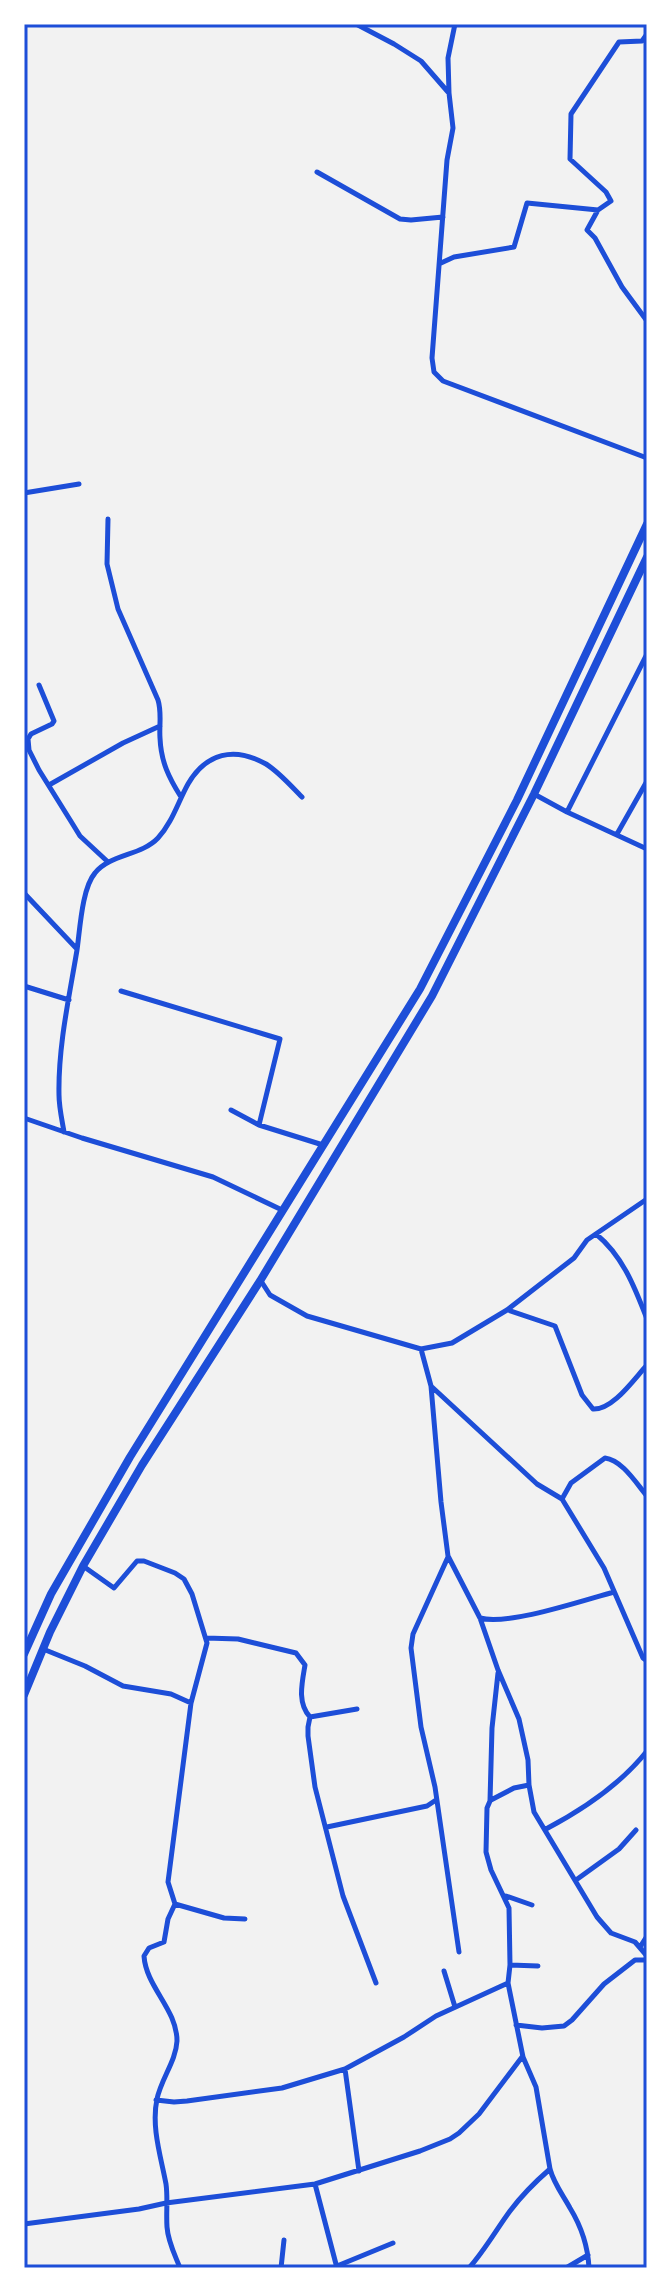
<svg xmlns="http://www.w3.org/2000/svg" width="671" height="2292" viewBox="0 0 671 2292" font-family="Roboto,sans-serif">
<style>
.lines{fill:none;stroke-linecap:round;stroke-linejoin:round}
.minor{stroke:#1d4ed8;stroke-width:5}
.primary{stroke:#1d4ed8;stroke-width:8}
.neatline{fill:none;stroke:#1d4ed8;stroke-width:3}
</style>
<rect width="100%" height="100%" fill="#f2f2f2"/>
<g class="lines">
<path class="minor" d="M356,24L394,44L421,61L448,92
M455,24L448,58L449,93L453,128L447,160L432,358L434,372L443,381L647,458
M647,34L642,41L619,42L571,114L570,159L606,192L611,201L598,210L587,230L595,238L622,287L647,321
M317,172L400,219L411,220L443,217
M441,263L454,257L514,247L527,203L598,210
M24,493L79,484
M108,519L107,564L118,609L158,700C162,713 159,725 160,738C161,762 169,778 181,797
M39,685L54,721L52,724L31,734L28,739L29,750L39,770L72,823L80,836L108,862
M49,785L123,743L160,726
M534,794L567,812L647,849
M567,812L647,654
M617,834L647,781
M24,893L76,948
M24,986L69,1000
M121,991L280,1039L259,1125
M231,1110L259,1125L323,1145
M24,1118L82,1138L213,1177L282,1210
M64,1132C62,1120 59,1107 59,1095C58,1047 69,998 77,950C80,929 82,888 95,873C110,854 141,856 158,838C172,823 178,802 188,784C206,753 234,746 266,764C279,772 291,786 302,797
M596,1234C623,1256 635,1288 647,1319
M261,1281L270,1295L307,1316L421,1349L431,1386L441,1502L448,1556L480,1618L498,1670L519,1719L528,1760L529,1785L534,1812L597,1917L611,1933L635,1942L647,1956
M508,1310L555,1326L582,1395L593,1409C613,1410 634,1379 647,1365
M421,1349L452,1343L507,1310L574,1258L587,1240L647,1199
M432,1387L537,1484L562,1499L604,1568L643,1658L647,1661
M562,1499L571,1483L605,1458C622,1460 636,1483 647,1496
M448,1557L413,1634L411,1648L421,1727L435,1787L459,1952
M83,1566L114,1588L137,1561H144L175,1573L184,1579L192,1594L207,1643L191,1703L168,1882L175,1904L168,1919L164,1942L149,1948L144,1956C146,1987 177,2009 177,2041C176,2061 161,2079 157,2099C151,2127 161,2157 166,2184C168,2198 166,2213 167,2227C168,2242 175,2255 180,2268
M480,1618C508,1626 584,1600 614,1592
M206,1638L238,1639L296,1653L305,1665C302,1683 297,1703 310,1717
M43,1649L85,1666L123,1686L171,1694L191,1703
M498,1673L492,1728L490,1801L487,1808L486,1852L491,1870L509,1908L510,1965L508,1983L523,2057L536,2087L550,2169C554,2184 563,2195 570,2208C581,2226 588,2247 589,2268
M357,1709L310,1717L308,1727V1736L315,1787L343,1896L376,1983
M491,1800L514,1788L529,1785
M327,1827L427,1806L436,1800
M546,1829C584,1809 620,1785 647,1751
M576,1880L619,1849L636,1830
M506,1896L532,1905
M175,1904L224,1918L245,1919
M640,1947L647,1936
M510,1965L538,1966
M444,1971L455,2007
M516,2025L542,2028L564,2026L572,2020L604,1984L635,1960H647
M345,2069L359,2171
M156,2100L174,2102L187,2101L282,2088L345,2069L404,2037L436,2016L508,1983
M315,2184L337,2268
M24,2224L139,2209L166,2203L315,2184L420,2151L450,2139L459,2133L479,2114L522,2057
M337,2266L393,2243
M281,2268L284,2240
M469,2268C485,2250 496,2230 510,2211C522,2195 535,2182 550,2169
M566,2268L588,2255"/>
<path class="primary" d="M24,1654L51,1594L130,1457L420,989L517,800L647,524
M24,1695L50,1632L83,1566L142,1465L260,1281L432,996L534,794L647,557"/>
</g>
<rect width="671" height="2292" fill="none" stroke="#ffffff" stroke-width="52"/>
<rect x="26" y="26" width="619" height="2240" class="neatline"/>
</svg>
